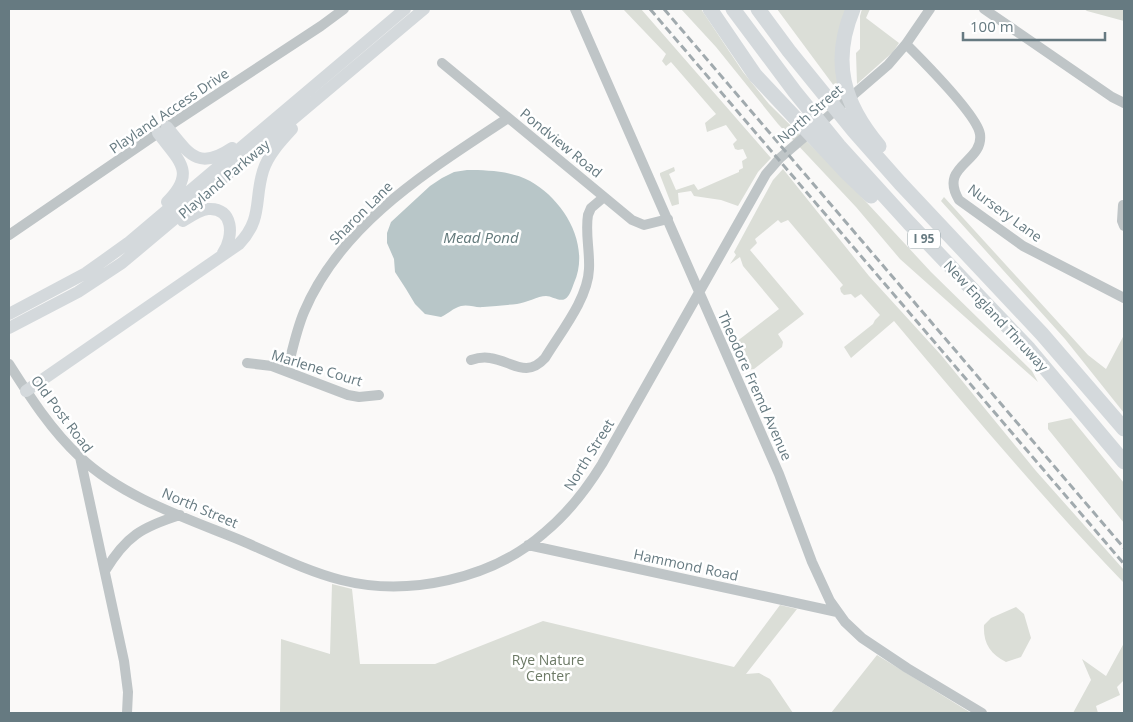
<svg xmlns="http://www.w3.org/2000/svg" width="1133" height="722" viewBox="0 0 1133 722" font-family="'Open Sans',sans-serif">
<style>
.green{fill:#dbded7}
.water{fill:#b8c6c8}
.lines{fill:none;stroke-linecap:round;stroke-linejoin:round}
.minor{stroke:#bfc5c7;stroke-width:10}
.major{stroke:#d4d9dc;stroke-width:12}
.highway{stroke:#d4d9dc;stroke-width:15}
.rail{stroke:#a1aaae;stroke-width:3;stroke-dasharray:8 4;stroke-linecap:butt}
.labels{text-anchor:middle;stroke-width:5;stroke-linejoin:round;paint-order:stroke}
.shield{fill:#fff;stroke:#94a2a7;stroke-width:1}
.shield-label{font-size:12px;font-weight:bold;fill:#667a81}
.street-label{font-size:14px;fill:#667a81;stroke:#fff}
.park-label{font-size:14px;fill:#6c7965;stroke:#fff}
.water-label{font-size:15px;font-style:italic;fill:#61787a;stroke:#fff}
</style>
<rect width="100%" height="100%" fill="#faf9f8"/>
<path class="green" d="M623,9H641L771,158L758,172L738,206L721,200L694,196L691,191L678,193L679,204L672,206L660,175V173L674,167L675,171L669,174L676,190L694,184L698,190L739,172V170L743,168L742,161L747,158L743,149L738,150L735,149L733,144L737,140L726,125L707,132L705,123L716,114L671,62L666,66L662,61L666,54Z
M681,9H701L743,72L769,104L844,178L931,272L1032,371L1038,382L900,259L856,207L778,124L716,47Z
M777,9H850L839,84L837,90Z
M862,9H870L866,18L899,43L893,52L857,84L856,53L860,49V16Z
M1084,9H1124V21L1087,11Z
M783,169L869,276L941,355L1036,471L1124,570V583C1043,499 969,410 894,321L851,358L844,347L873,324L875,320L880,315L861,294L855,298L851,294L844,295L841,292L840,288L843,285L788,220L781,223L778,220L755,239L757,243L750,250L804,314L778,334L783,342L782,347L754,369L747,370L736,342L779,309L743,266L740,257L730,264L736,255L734,252L773,180Z
M944,197L1088,355L1106,369L1124,335V413L1065,339L941,201Z
M1071,418L1124,483V523L1048,429V423Z
M332,584L352,589L360,664H435L543,621L734,667L780,605L797,609L746,674L759,673L770,679L793,713H280L281,639L330,654Z
M1016,607L1024,614L1031,638L1021,657L1006,662C990,654 983,643 984,625L991,618Z
M1124,643V680L1117,687L1120,695L1096,706L1098,713H1073L1091,680L1082,659L1106,676Z
M877,655L971,713H831Z"/>
<path class="water" d="M467,170C488,170 511,171 530,181C564,200 591,245 574,283C572,288 570,296 565,299C559,302 552,296 546,296C538,296 526,303 517,304C506,305 494,306 483,307C476,308 468,304 461,306C453,308 448,314 441,317L425,314L415,304L406,289L395,272L394,259L387,243V233L391,222L430,186L442,178L454,172Z"/>
<g class="lines">
<path class="minor" d="M575,9L779,474L812,562L830,601L845,622L862,638L907,668L982,713
M984,9L1112,97L1124,103
M906,44C922,60 977,115 980,134C984,163 938,165 959,200L1023,246L1124,298
M442,63L632,220L644,225L668,219
M1123,205L1122,221L1124,226
M9,235L158,133L321,26L344,9
M471,360C477,358 484,357 490,358C512,361 526,379 545,358C560,333 588,299 589,269C590,251 585,233 588,215L591,208L604,197
M247,363L272,366L348,395L359,397L379,395
M9,364C30,397 51,430 80,457C122,497 186,518 240,540C273,554 306,571 341,580C408,597 492,579 544,533C567,514 586,490 602,464L766,174L780,158L888,65L906,44L930,9
M287,371C292,352 296,331 304,312C342,222 430,170 508,118
M80,457L124,661L128,692L127,713
M528,545L837,612
M105,571C126,536 142,527 180,515"/>
<path class="major" d="M167,127C189,154 198,171 232,148
M158,133C179,161 197,172 167,202
M183,221C191,216 199,210 208,209C234,207 234,237 223,253
M9,314L86,273L128,243L405,9
M9,328L78,292L122,263L424,9
M26,391L239,244C263,219 254,200 263,171C268,155 280,142 292,129"/>
<path class="highway" d="M710,9L755,75L848,174L871,196
M733,9L795,92L839,146L909,223L1029,349L1124,462
M758,9L789,51L854,131L900,183L1042,334L1124,429
M853,9C831,62 843,103 879,146"/>
<path class="rail" d="M650,9L1124,564
M664,9L1124,548"/>
</g>
<g class="labels">
<rect class="shield" x="908" y="229.5" width="32" height="19" rx="4"/>
<g class="shield-label">
<text x="924" y="243">I 95</text>
</g>
<g class="street-label">
<text transform="translate(169 111) rotate(-34)" y="5">Playland Access Drive</text>
<text transform="translate(810 114) rotate(-41)" y="5">North Street</text>
<text transform="translate(561 143) rotate(39)" y="5">Pondview Road</text>
<text transform="translate(224 179) rotate(-40)" y="5">Playland Parkway</text>
<text transform="translate(361 213) rotate(-45)" y="5">Sharon Lane</text>
<text transform="translate(1005 213) rotate(36)" y="5">Nursery Lane</text>
<text transform="translate(996 316) rotate(47)" y="5">New England Thruway</text>
<text transform="translate(317 368) rotate(17)" y="5">Marlene Court</text>
<text transform="translate(755 386) rotate(66)" y="5">Theodore Fremd Avenue</text>
<text transform="translate(62 414) rotate(53)" y="5">Old Post Road</text>
<text transform="translate(589 455) rotate(-58)" y="5">North Street</text>
<text transform="translate(200 508) rotate(23)" y="5">North Street</text>
<text transform="translate(686 565) rotate(12)" y="5">Hammond Road</text>
</g>
<g class="park-label">
<text x="548" y="665">Rye Nature<tspan x="548" dy="16">Center</tspan></text>
</g>
<g class="water-label">
<text x="481" y="243">Mead Pond</text>
</g>
</g>
<rect width="1133" height="722" fill="none" stroke="#667a81" stroke-width="20"/>
<path d="M963 32v8h142v-8" fill="none" stroke="#667a81" stroke-width="2.5"/>
<text x="970" y="32" font-size="15" fill="#667a81" stroke="#ffffff" stroke-width="4" paint-order="stroke">100 m</text>
</svg>
